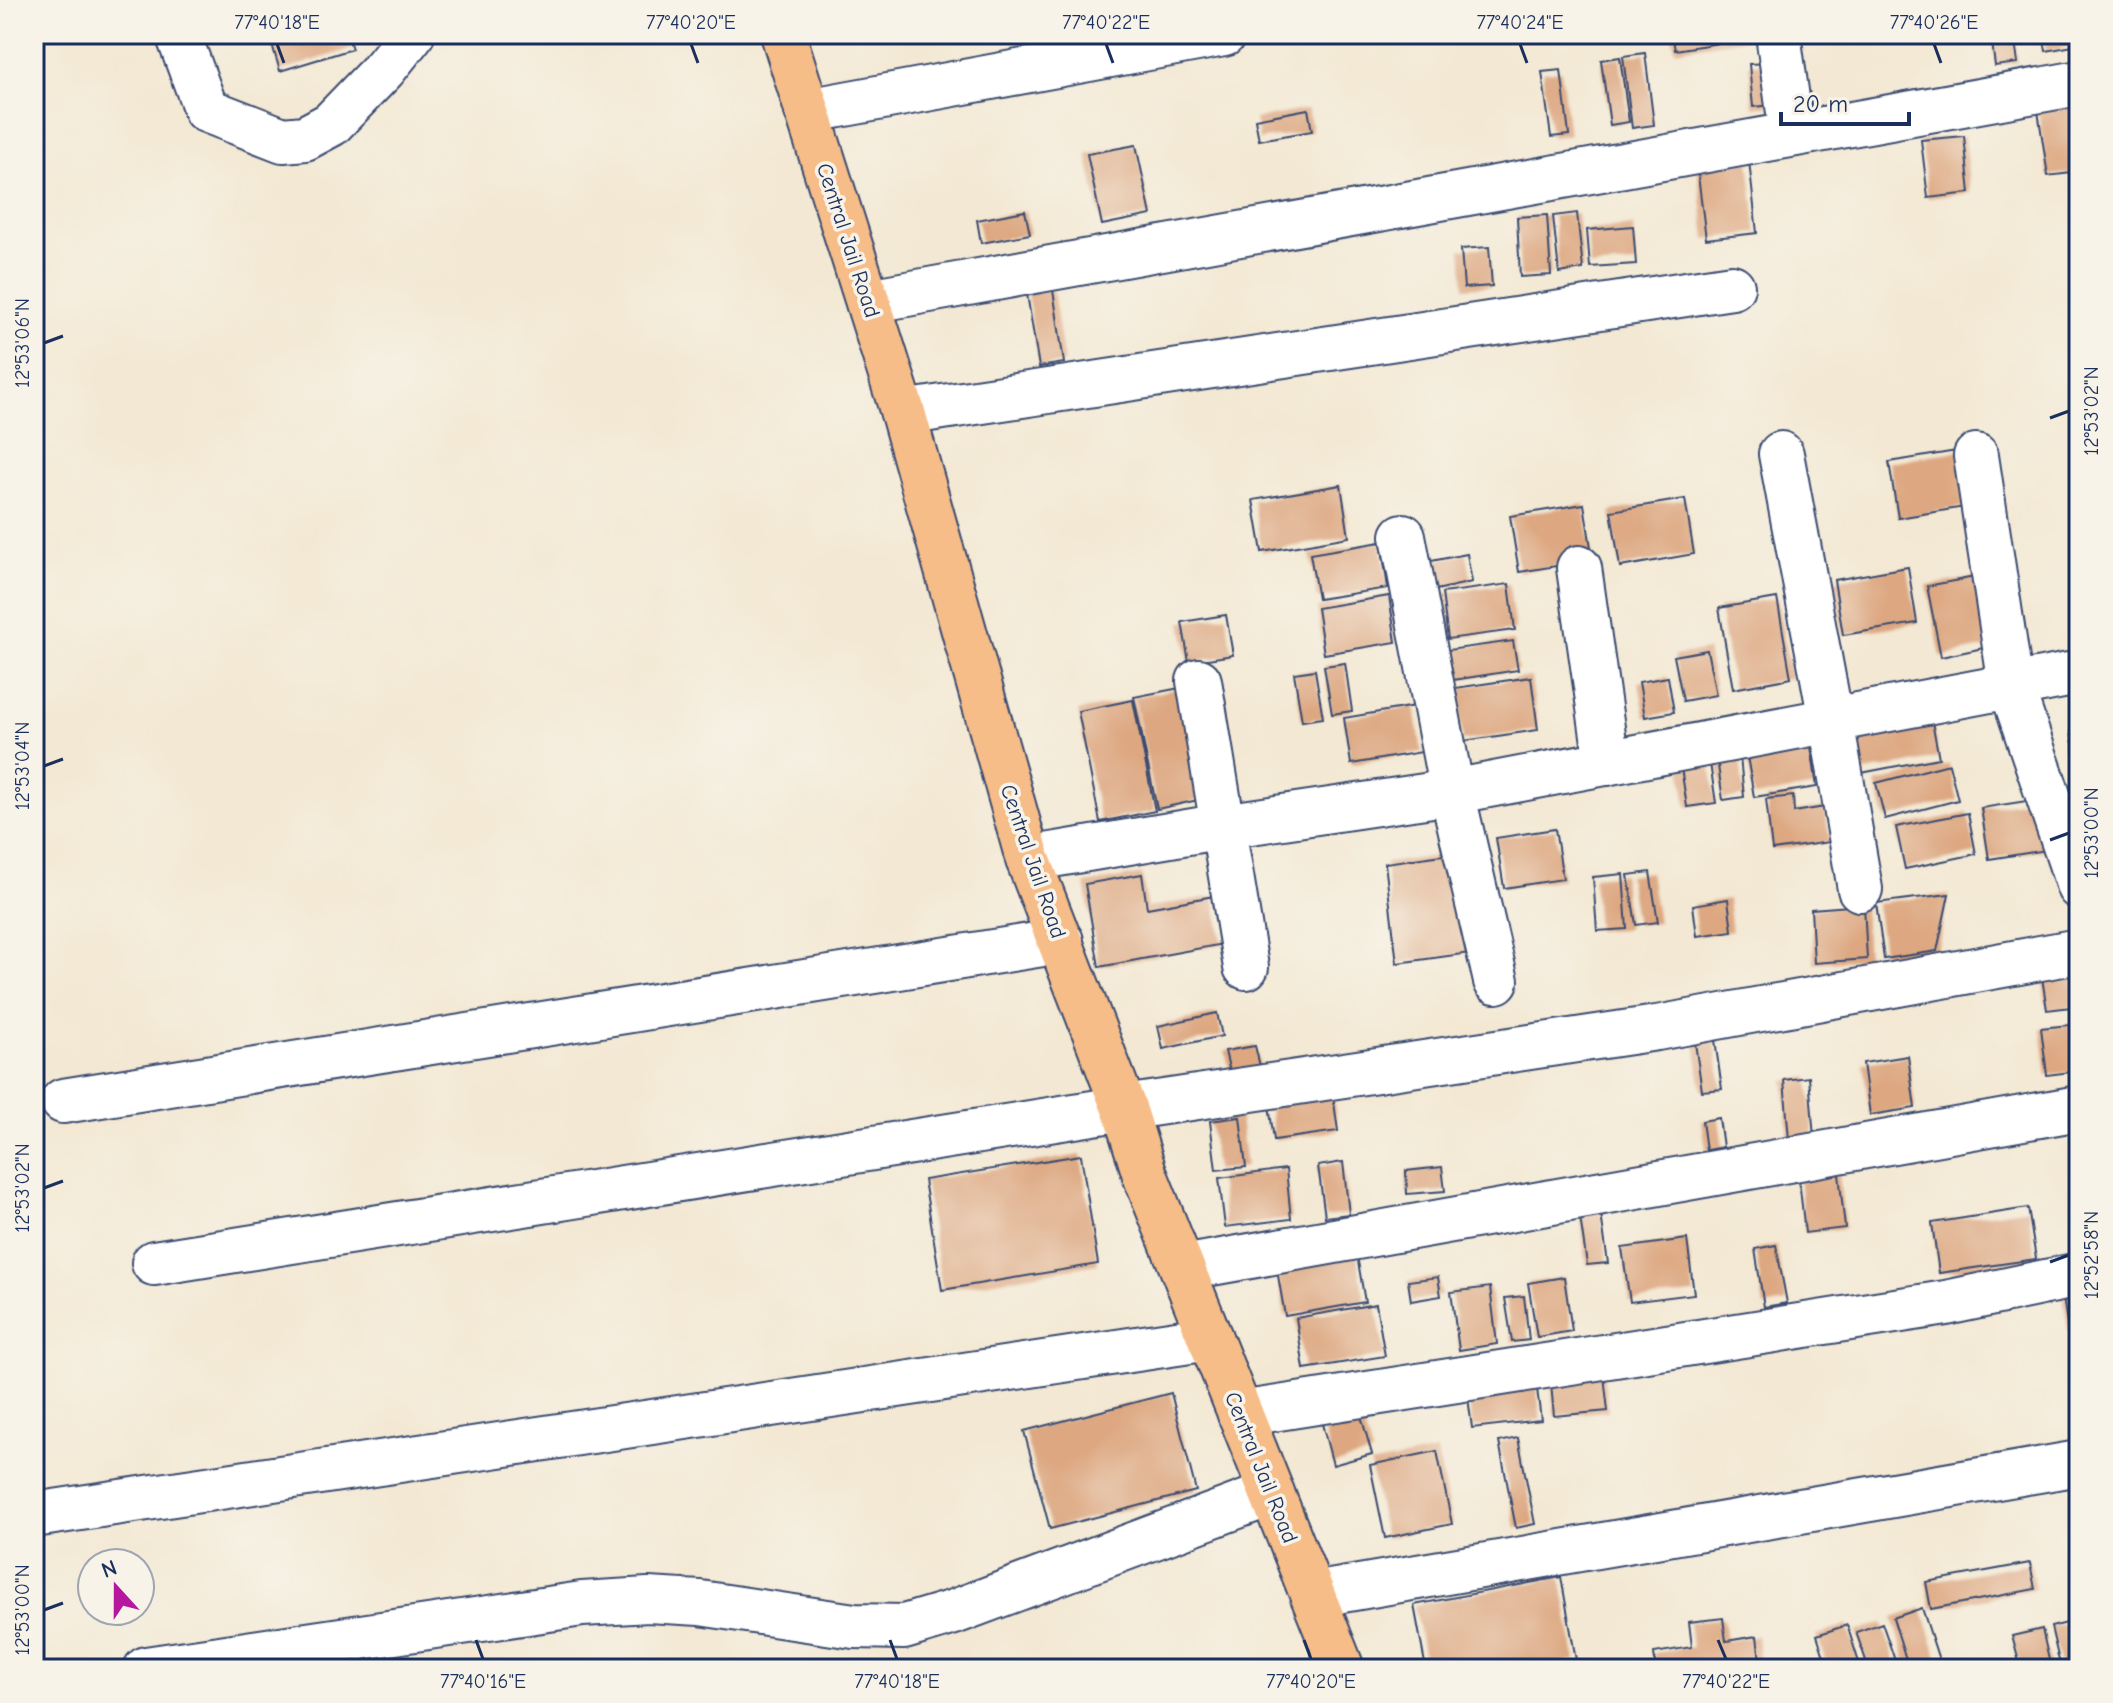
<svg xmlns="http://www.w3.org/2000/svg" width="2113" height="1703" viewBox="0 0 2113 1703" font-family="'Comic Neue',sans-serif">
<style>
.building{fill:#dda781}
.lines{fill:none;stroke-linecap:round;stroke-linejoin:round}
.minor-casing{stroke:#3b4b70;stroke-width:48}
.major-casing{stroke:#3b4b70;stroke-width:48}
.minor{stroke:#fff;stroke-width:44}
.major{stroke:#f7bd88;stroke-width:44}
.ticks{fill:none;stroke:#1b2f5e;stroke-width:3}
.labels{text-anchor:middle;stroke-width:7;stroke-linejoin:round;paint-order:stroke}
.street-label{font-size:22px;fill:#1b2f5e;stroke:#f7f3e8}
.neatline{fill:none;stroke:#1b2f5e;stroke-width:3}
.ticks-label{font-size:20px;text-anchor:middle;fill:#1b2f5e}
</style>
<rect width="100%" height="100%" fill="#f7f3e8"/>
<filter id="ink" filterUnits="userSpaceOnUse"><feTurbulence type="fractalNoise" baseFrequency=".0125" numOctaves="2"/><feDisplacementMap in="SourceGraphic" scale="16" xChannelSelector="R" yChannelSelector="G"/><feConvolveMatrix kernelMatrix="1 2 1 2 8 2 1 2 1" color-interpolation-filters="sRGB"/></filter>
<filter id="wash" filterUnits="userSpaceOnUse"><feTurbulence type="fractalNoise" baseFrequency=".006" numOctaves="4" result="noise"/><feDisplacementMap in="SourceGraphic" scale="32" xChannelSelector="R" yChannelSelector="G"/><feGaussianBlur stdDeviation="1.8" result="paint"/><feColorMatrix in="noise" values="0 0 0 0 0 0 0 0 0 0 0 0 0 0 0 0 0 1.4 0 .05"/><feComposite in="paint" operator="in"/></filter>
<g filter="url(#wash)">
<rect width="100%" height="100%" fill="#f3e8d3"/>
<g id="blocks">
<path class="building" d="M269,34H347L352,49L280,71Z
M1672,34H1757V37L1675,50Z
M1991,34H2014L2018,63L1995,66Z
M2043,34H2071L2073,46L2046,51Z
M1645,53L1654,125L1632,128L1623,56Z
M1620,57L1629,122L1610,125L1601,60Z
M1769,63L1774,105L1753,107L1749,64Z
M1561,70L1569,135L1551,137L1542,72Z
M2079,104V172L2048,176L2038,111Z
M1308,109L1312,131L1259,140L1255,119Z
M1964,136L1970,193L1928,198L1921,140Z
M1136,145L1151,215L1102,225L1087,154Z
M1749,161L1757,233L1706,239L1697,167Z
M1025,211L1030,234L981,243L977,220Z
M1577,213L1583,269L1559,273L1553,216Z
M1547,215L1551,275L1520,277L1517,217Z
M1633,226L1636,264L1590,267L1587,230Z
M1489,247L1492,286L1464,288L1461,249Z
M1053,290L1064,363L1039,367L1027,294Z
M1963,450L1971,506L1898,518L1889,462Z
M1341,485L1349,537L1262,552L1253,500Z
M1685,499L1694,554L1620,567L1611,511Z
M1584,504L1593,560L1519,572L1510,516Z
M1381,542L1388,588L1318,599L1310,554Z
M1467,554L1472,582L1427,592L1421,563Z
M1908,567L1917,623L1843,635L1834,580Z
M1975,577L1988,647L1941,657L1927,586Z
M1509,584L1515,630L1448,639L1442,593Z
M1389,596L1396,642L1324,654L1317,608Z
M1777,598L1791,678L1733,689L1719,608Z
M1226,615L1233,655L1189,662L1182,622Z
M1513,641L1518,670L1453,680L1448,650Z
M1707,650L1716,695L1683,701L1674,656Z
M1345,663L1352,711L1332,714L1324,666Z
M1315,670L1323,718L1302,721L1294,673Z
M1531,677L1538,730L1463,741L1455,688Z
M1668,677L1674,712L1645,717L1639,682Z
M1190,686L1212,797L1157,809L1134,697Z
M1133,700L1155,811L1100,822L1078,711Z
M1415,706L1422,752L1351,764L1344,718Z
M1930,711L1939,758L1861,773L1852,726Z
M2079,730V768H2077L2071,731Z
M1811,746L1817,787L1754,797L1747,756Z
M1708,750L1716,803L1687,807L1679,754Z
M1740,757L1744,797L1723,800L1717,759Z
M1949,764L1958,800L1885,819L1876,783Z
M1793,796L1794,812L1825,807L1830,842L1772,850L1766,799Z
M2046,798L2053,849L1989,859L1981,808Z
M1968,813L1976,854L1905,869L1896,827Z
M1555,829L1563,879L1504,888L1496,838Z
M1457,853L1470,953L1397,963L1385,863Z
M1650,872L1658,922L1636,925L1628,875Z
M1142,874L1147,908L1214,896L1223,944L1099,967L1085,884Z
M1623,874L1627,929L1597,931L1593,877Z
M1949,894L1937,951L1884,959L1876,903Z
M1728,899L1732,931L1697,936L1693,905Z
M1864,905L1867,959L1814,963L1811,909Z
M2079,952V1006L2047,1010L2039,958Z
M1217,1013L1222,1036L1163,1049L1158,1026Z
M2079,1024V1071L2047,1075L2041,1028Z
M1714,1033L1722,1089L1702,1091L1694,1036Z
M1255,1046L1260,1066L1230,1072L1225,1051Z
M1908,1056L1915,1108L1870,1115L1863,1063Z
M1809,1077L1814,1138L1789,1140L1784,1080Z
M1331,1081L1338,1131L1274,1140L1267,1091Z
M1240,1117L1246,1167L1216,1170L1210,1121Z
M1719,1118L1723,1147L1706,1150L1702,1121Z
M1081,1155L1098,1264L942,1290L924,1180Z
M1343,1162L1349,1214L1325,1217L1318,1166Z
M1442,1167L1445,1191L1407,1194L1406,1171Z
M1286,1169L1291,1219L1225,1227L1219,1178Z
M1839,1174L1845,1228L1805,1233L1799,1179Z
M1600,1207L1608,1263L1587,1265L1579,1210Z
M2028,1208L2036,1259L1939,1273L1932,1223Z
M1687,1239L1694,1294L1630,1302L1622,1248Z
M1776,1245L1787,1303L1764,1307L1755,1249Z
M1356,1250L1365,1302L1285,1316L1276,1264Z
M1438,1277L1441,1296L1411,1301L1408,1281Z
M1564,1277L1572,1331L1537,1337L1528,1283Z
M2079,1281V1328L2068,1330L2061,1284Z
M1490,1287L1497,1344L1459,1350L1451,1292Z
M1524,1296L1529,1340L1512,1342L1505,1298Z
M1376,1304L1385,1356L1304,1369L1296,1318Z
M1603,1367L1608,1411L1554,1416L1550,1373Z
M1536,1381L1541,1420L1472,1428L1467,1390Z
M1171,1393L1196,1491L1050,1529L1024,1431Z
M1359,1409L1372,1454L1333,1465L1321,1420Z
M1518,1438L1535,1524L1516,1528L1499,1442Z
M1437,1451L1452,1524L1385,1538L1370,1465Z
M2030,1563L2035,1589L1931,1609L1926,1582Z
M1561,1577L1576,1660L1528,1669H1426L1414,1605Z
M1922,1608L1942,1669H1909L1893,1618Z
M1723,1618L1726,1641L1757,1636L1761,1669H1656L1654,1653L1692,1647L1689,1622Z
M2079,1620V1669H2061L2051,1627Z
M1882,1623L1898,1669H1869L1856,1632Z
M1847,1625L1861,1669H1828L1817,1635Z
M2042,1629L2051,1669H2021L2012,1636Z"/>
</g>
</g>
<g filter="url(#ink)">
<use href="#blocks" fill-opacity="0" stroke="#3b4b70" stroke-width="2"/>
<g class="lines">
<defs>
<path id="minor" d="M178,34L206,110L283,140L305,138L331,124L384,69L412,34
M1778,34L1792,134
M807,111L1224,34
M868,301L2079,83
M903,413L1732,287
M1781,454L1831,720L1860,889
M1976,456L2011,686L2079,887
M1403,536L1452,792L1496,981
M1579,568L1607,763
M1199,681L1246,967
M1028,859L1223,826L1452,792L2079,673
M63,1101L1061,941
M154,1263L1124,1108L1657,1028L2079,951
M1183,1268L2079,1108
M1240,1414L1946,1303L2079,1275
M34,1515L1210,1338
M1313,1595L2079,1463
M146,1669L582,1604L648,1600L700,1603L854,1626L904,1627L954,1612L1272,1493"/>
<path id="major" d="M783,34L903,413L1028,859L1124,1108L1145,1175L1342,1669"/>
</defs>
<use href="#minor" class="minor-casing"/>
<use href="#major" class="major-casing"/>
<use href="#minor" class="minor"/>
<use href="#major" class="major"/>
</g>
</g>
<path class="ticks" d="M277,44L284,63M691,44L698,63M1106,44L1113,63M1520,44L1527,63M1934,44L1941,63M44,343L63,336M2050,418L2069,411M44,766L63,759M2050,840L2069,833M44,1188L63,1181M2050,1262L2069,1255M44,1610L63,1603M476,1640L483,1659M890,1640L897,1659M1304,1640L1311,1659M1718,1640L1726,1659"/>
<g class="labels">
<g class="street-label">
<text transform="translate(849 240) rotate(72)" y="8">Central Jail Road</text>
<text transform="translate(1034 861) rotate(71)" y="8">Central Jail Road</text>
<text transform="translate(1262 1467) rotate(68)" y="8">Central Jail Road</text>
</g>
</g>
<rect width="2113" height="1703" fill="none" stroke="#f7f3e8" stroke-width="88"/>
<g transform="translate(116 1587) rotate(339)"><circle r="38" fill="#f7f3e8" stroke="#9fa5b1" stroke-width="2"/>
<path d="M0-6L14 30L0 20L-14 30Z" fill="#b5179e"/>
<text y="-12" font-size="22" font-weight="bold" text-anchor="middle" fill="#1b2f5e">N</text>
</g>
<path d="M1781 112v12h128v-12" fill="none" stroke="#1b2f5e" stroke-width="4"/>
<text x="1793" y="112" font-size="24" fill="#1b2f5e" stroke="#f7f3e8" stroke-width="6" paint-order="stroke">20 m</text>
<rect x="44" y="44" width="2025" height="1615" class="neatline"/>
<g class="ticks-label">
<text x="277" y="29">77°40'18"E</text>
<text x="691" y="29">77°40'20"E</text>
<text x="1106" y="29">77°40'22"E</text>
<text x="1520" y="29">77°40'24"E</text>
<text x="1934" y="29">77°40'26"E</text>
<text transform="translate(22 343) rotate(-90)" y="7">12°53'06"N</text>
<text transform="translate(2091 411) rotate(-90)" y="7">12°53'02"N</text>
<text transform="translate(22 766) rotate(-90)" y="7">12°53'04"N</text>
<text transform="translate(2091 833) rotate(-90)" y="7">12°53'00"N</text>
<text transform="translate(22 1188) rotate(-90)" y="7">12°53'02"N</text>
<text transform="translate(2091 1255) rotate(-90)" y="7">12°52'58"N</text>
<text transform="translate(22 1610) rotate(-90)" y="7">12°53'00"N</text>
<text x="483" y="1688">77°40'16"E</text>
<text x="897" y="1688">77°40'18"E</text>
<text x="1311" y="1688">77°40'20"E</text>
<text x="1726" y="1688">77°40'22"E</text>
</g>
</svg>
